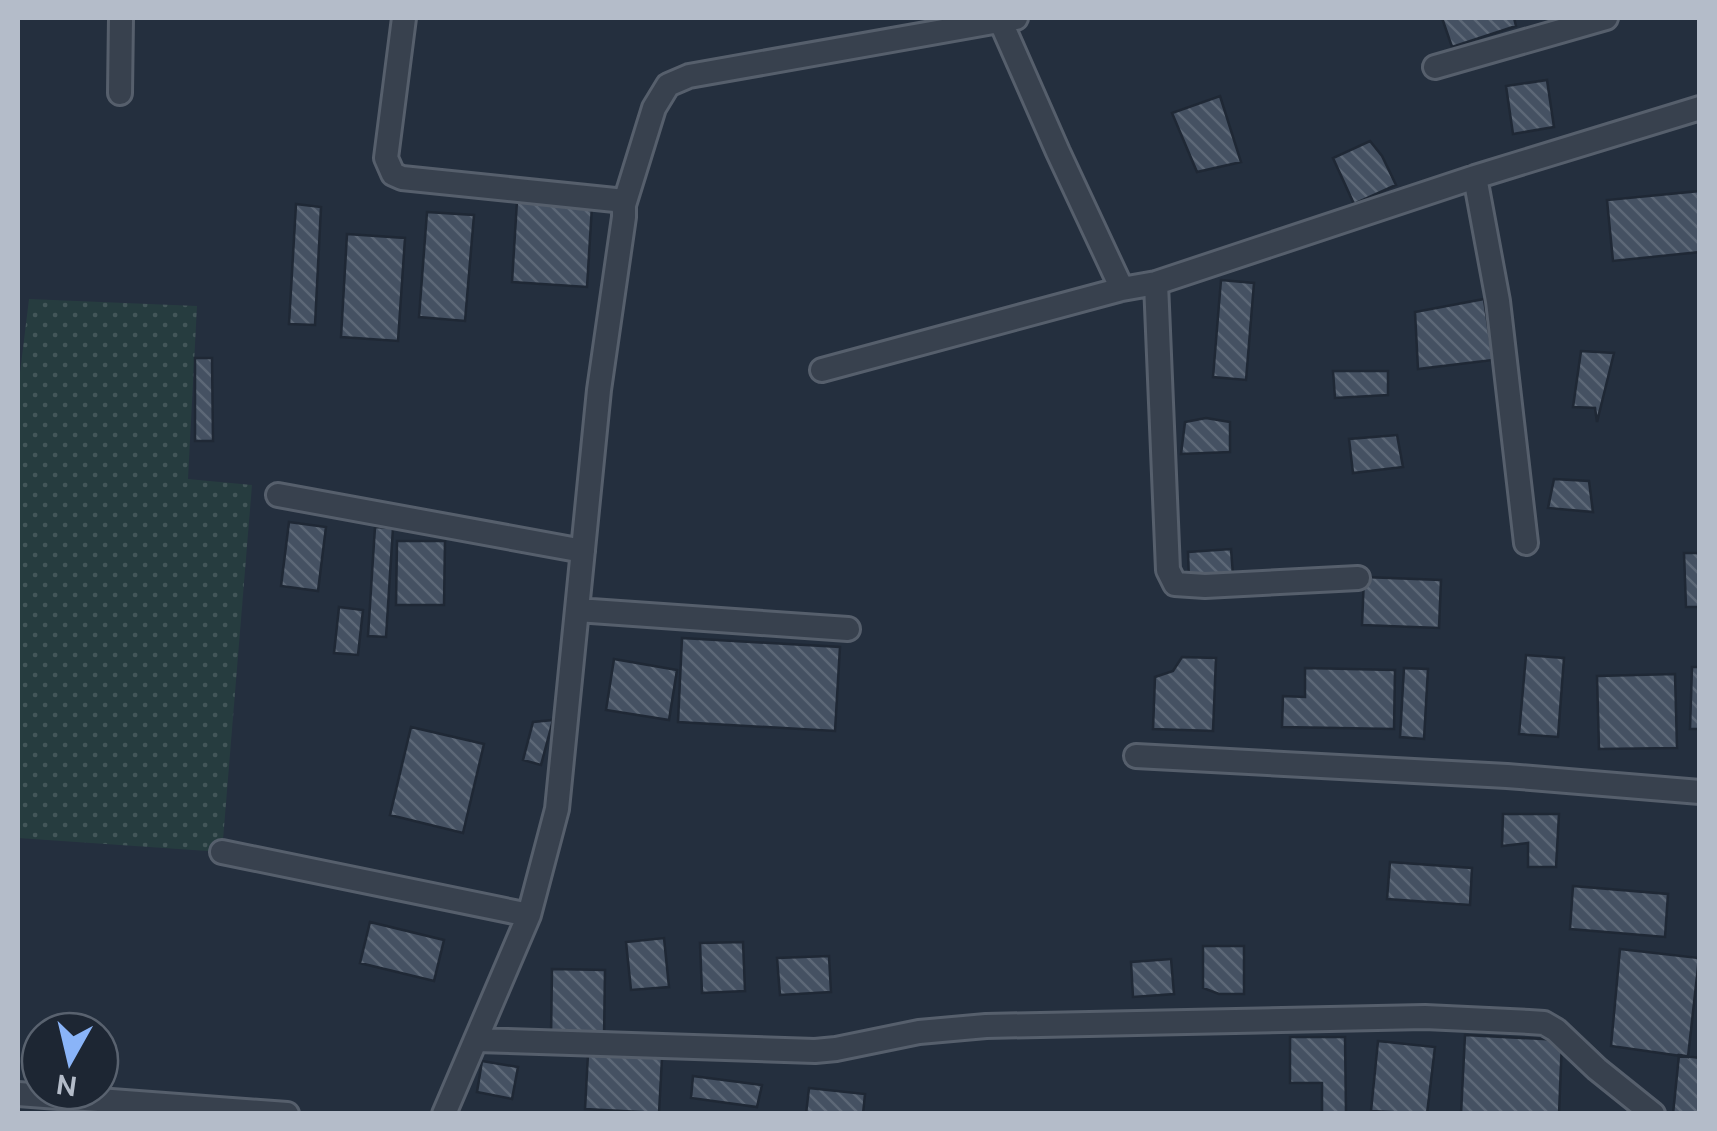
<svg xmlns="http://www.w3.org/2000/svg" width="1717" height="1131" viewBox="0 0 1717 1131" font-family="Ubuntu,sans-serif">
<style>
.park{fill:url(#park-dots)}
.building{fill:url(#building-back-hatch);stroke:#1f2835;stroke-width:2.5}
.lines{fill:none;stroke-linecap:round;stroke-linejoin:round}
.street-casing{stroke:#565f6c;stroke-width:28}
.street{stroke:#38414e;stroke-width:22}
</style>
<defs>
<pattern id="park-dots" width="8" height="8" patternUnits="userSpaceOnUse" patternTransform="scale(2.5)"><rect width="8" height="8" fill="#263c3f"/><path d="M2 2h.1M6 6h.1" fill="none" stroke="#435659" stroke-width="1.8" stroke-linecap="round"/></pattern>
<pattern id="building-back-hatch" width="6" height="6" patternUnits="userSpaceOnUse" patternTransform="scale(2.5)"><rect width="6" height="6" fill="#455162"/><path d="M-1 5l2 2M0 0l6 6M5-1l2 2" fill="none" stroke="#5d6877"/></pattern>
</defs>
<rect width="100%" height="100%" fill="#242f3e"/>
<path class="park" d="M29,299L197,306L188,479L252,485L222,852L18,838V389Z"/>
<path class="building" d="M1442,18H1514L1516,26L1452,47Z
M1547,80L1554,127L1513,134L1506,86Z
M1220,96L1241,162L1197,172L1172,113Z
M1370,141L1382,156L1396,185L1354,204L1333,158Z
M1700,191V252L1613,261L1607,200Z
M517,201L592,206L587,287L512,282Z
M296,204L321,207L315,325L289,324Z
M427,212L474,215L465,321L419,317Z
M347,234L405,238L398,341L341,337Z
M1221,280L1254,283L1246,380L1213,377Z
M1484,299L1493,360L1418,369L1415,312Z
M1581,351L1614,353L1597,422L1595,408L1573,407Z
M195,358H212L213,441H195Z
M1333,371H1388V395L1335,398Z
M1206,418L1230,422V452L1181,454L1185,422Z
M1397,435L1403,467L1353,473L1349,439Z
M1554,479L1589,481L1593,512L1548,508Z
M289,522L326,527L318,591L281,586Z
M375,527L393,528L386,637L368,636Z
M397,541H445L444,605H396Z
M1231,549L1233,575L1189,581L1188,552Z
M1684,553H1700V607H1686Z
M1364,577L1441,580L1439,628L1362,625Z
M339,607L363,610L358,655L334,653Z
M682,638L840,647L835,731L678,722Z
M1526,655L1564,658L1558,737L1519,734Z
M1182,657L1216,658L1213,731L1153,729L1155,677L1173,671Z
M614,659L677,670L669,720L606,710Z
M1692,667H1700V729H1690Z
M1305,668L1395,670L1394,729L1282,727L1283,696L1305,697Z
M1404,668L1428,669L1424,739L1400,737Z
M1675,674L1677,748L1599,749L1597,676Z
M553,720L541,765L523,760L533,722Z
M411,727L484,744L463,833L390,815Z
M1503,814H1559L1556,867H1528V843L1502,846Z
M1390,862L1472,868L1470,905L1387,899Z
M1573,886L1668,894L1665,937L1570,929Z
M370,922L444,940L434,981L360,963Z
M664,938L669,987L631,990L626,942Z
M743,942L745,991L702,993L700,943Z
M1203,946H1244V994H1219L1203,988Z
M1620,949L1699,958L1688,1057L1611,1046Z
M829,956L831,992L780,995L777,958Z
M1171,959L1174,994L1133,997L1131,962Z
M552,969L605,970L604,1039L551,1038Z
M1465,1035L1562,1040L1559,1114H1461Z
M1290,1037H1345L1346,1114H1322V1083H1290Z
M1378,1041L1435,1047L1427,1114L1371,1111Z
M588,1054L662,1058L659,1113L585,1109Z
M1679,1055L1700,1058V1114H1673Z
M482,1061L518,1067L512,1099L477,1092Z
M693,1076L762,1085L757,1107L691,1098Z
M809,1088L865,1094L863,1114H806Z"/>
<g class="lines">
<defs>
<path id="street" d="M404,18L386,158L393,174L402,178L615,200L624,205V217L599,390L557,809L529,915L444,1114
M1000,20L1058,152L1122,289
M1435,67L1606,18
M120,93L121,18
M1475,177L1498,301L1526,543
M624,205L654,108L668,85L689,76L1016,18
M1156,283L1168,570L1175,584L1205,586L1358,578
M822,370L1122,289L1156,283L1475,177L1700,108
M278,495L583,551
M577,610L848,629
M1136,756L1507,776L1700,792
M222,852L529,915
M477,1040L815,1051L836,1049L919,1032L986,1026L1425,1017L1529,1022L1544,1023L1556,1030L1597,1069L1653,1114
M18,1094L287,1114"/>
</defs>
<use href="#street" class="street-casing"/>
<use href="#street" class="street"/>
</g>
<rect width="1717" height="1131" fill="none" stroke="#b4bcc9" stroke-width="40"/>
<g transform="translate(70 1061) rotate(188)"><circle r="48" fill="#1d2633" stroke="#59626f" stroke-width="2.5"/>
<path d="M0-8L18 38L0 25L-18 38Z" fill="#8ab4f8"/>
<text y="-15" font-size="28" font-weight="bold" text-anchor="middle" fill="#b4bcc9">N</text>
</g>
</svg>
